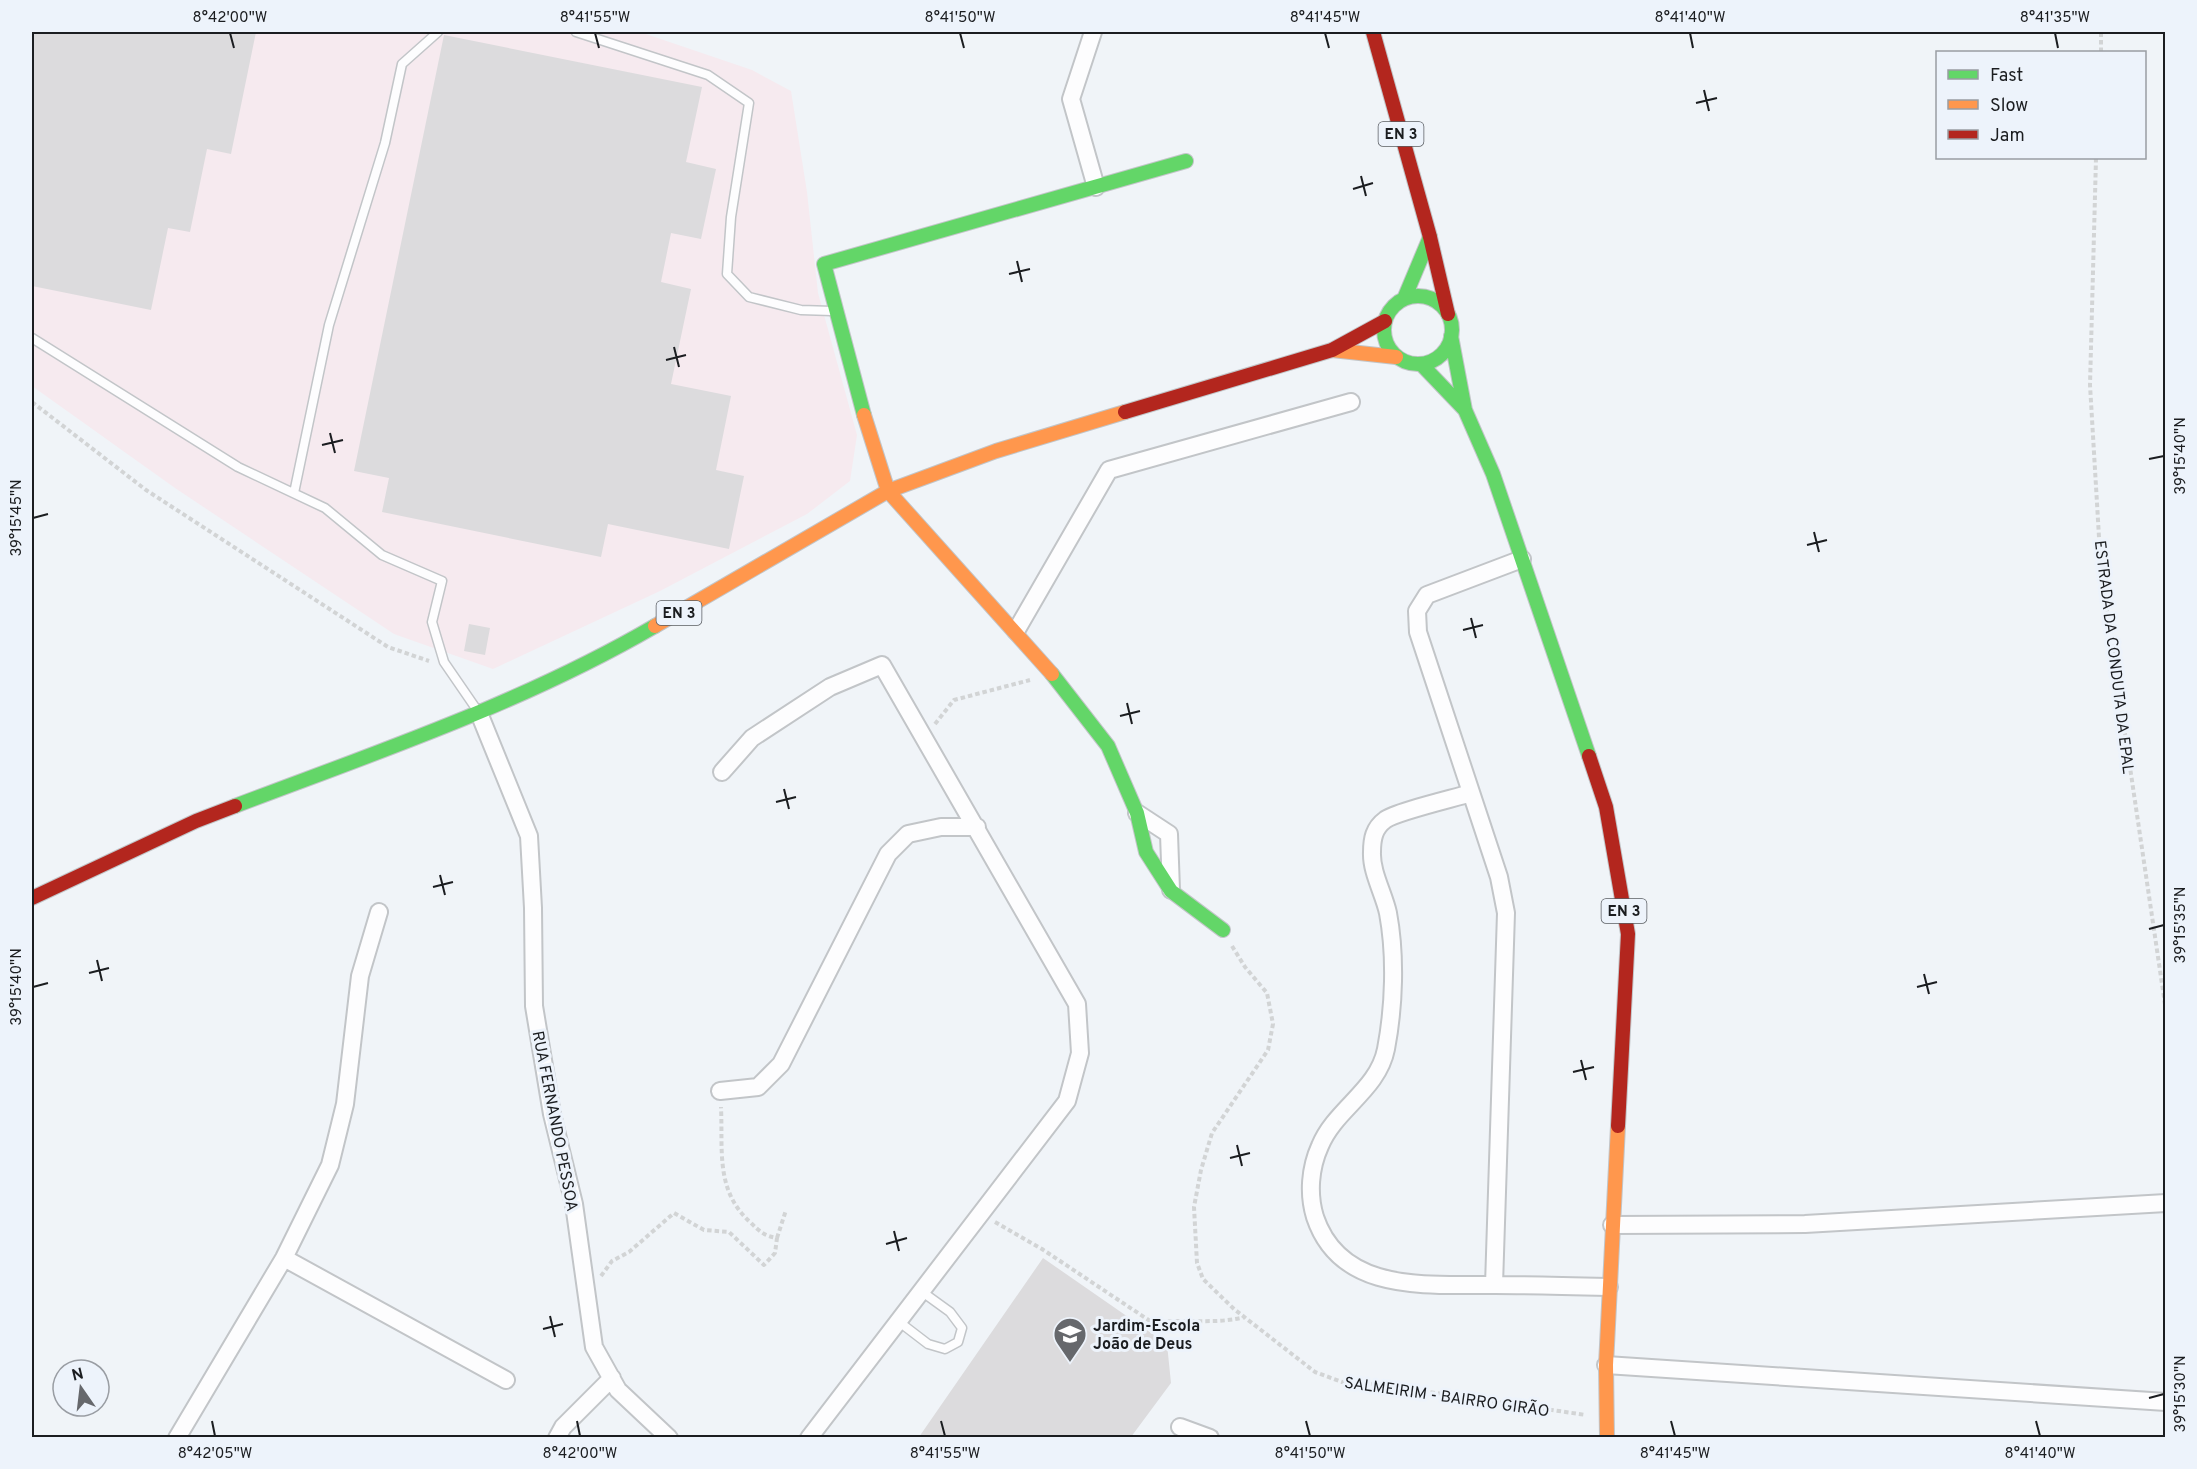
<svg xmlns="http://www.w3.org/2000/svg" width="2197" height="1469" viewBox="0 0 2197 1469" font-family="Overpass,sans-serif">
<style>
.industrial{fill:#f6eaef}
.building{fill:#dcdbdd}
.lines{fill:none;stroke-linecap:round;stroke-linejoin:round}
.lane-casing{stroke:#c2c5c8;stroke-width:11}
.street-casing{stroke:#c2c5c8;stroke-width:20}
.fast-casing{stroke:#c2c5c8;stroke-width:16}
.slow-casing{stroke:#c2c5c8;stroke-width:16}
.jam-casing{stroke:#c2c5c8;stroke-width:16}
.path{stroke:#d2d4d5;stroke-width:4;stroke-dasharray:4.5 3;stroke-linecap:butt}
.lane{stroke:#fdfdfe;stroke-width:8}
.street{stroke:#fdfdfe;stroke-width:16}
.fast{stroke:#63d668;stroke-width:14}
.slow{stroke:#ff974d;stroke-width:14}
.jam{stroke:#b3261e;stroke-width:14}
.ticks{fill:none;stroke:#1b1d20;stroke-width:2}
.labels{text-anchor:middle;stroke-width:6;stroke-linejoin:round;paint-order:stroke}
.shield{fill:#edf3fb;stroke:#5a5d62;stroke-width:1.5}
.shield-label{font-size:15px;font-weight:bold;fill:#1b1d20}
.street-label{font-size:16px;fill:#1b1d20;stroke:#edf3fb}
.poi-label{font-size:16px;font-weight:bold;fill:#1b1d20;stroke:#edf3fb;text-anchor:start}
.neatline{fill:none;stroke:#1b1d20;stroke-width:2}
.ticks-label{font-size:15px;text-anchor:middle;fill:#1b1d20}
</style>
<rect width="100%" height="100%" fill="#f0f4f8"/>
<path class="industrial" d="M32,32H640L752,70L791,91L807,192L818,293L857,435L850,481L807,514L660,591L493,669L394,634L175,488L32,386Z"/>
<path class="building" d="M32,32H256L231,154L207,149L190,232L168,228L151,310L32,286Z
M444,35L702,87L686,162L716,169L701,239L671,233L661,282L691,289L671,384L731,396L716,470L744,476L729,549L608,524L601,557L382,512L389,478L354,471Z
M469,624L490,628L485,655L464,651Z
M1043,1258L1167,1344L1171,1383L1131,1437H919Z"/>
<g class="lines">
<defs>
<path id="lane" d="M576,32L708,75L749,103L731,217L727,274L749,297L801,310L832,311
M32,338L238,467L325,508L382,555L442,581L432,622L444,662L477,710
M294,493L329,325L385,143L402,64L438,32
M898,1321L928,1344L945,1349L958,1342L962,1328L950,1312L921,1291"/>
<path id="street" d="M1093,32L1071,99L1096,187
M1016,631L1109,470L1351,402
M479,713L529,836L533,908L534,1006L552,1114L574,1204L594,1347L618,1390L669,1438
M722,772L752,738L830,687L882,665L1077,1004L1080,1053L1067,1101L809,1438
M1471,793C1455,798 1395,812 1385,820C1374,828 1372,839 1372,852C1371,872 1384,894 1388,913C1396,956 1394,1007 1386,1049C1378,1090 1335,1109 1320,1146C1310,1168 1308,1194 1315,1217C1341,1295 1429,1284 1495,1285C1533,1285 1571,1286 1609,1287
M1137,813L1169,834L1171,890
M720,1091L758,1087L781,1064L888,854L908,834L941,827H977
M1612,1225L1805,1224L2166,1203
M284,1258L506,1380
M1494,1285L1506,913L1499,877L1418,632L1417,611L1427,595L1522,559
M1606,1365L2166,1402
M1180,1427L1210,1438
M177,1438L284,1258L330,1165L345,1104L360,976L379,912
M557,1438L563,1427L612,1378"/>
<path id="fast" d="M1384 330a34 34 0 1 1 68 0a34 34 0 1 1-68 0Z
M1404,299L1430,237
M1451,336L1465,410L1493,474L1589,756
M1421,364L1465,410
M864,415L824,264L1186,161
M1052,674L1108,746L1137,813L1146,852L1171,891L1223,930
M235,806C377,752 523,703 655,626"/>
<path id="slow" d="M1332,350L1396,357
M864,415L888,491L1052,674
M655,626L888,491L996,451L1125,412
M1607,1438L1606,1365L1618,1126"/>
<path id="jam" d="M1373,32L1430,237L1448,314
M1125,412L1332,350L1385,321
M1589,756L1606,807L1628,934L1618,1126
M32,898L196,821L235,806"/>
</defs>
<use href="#lane" class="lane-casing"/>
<use href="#street" class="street-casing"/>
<use href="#fast" class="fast-casing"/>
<use href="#slow" class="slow-casing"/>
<use href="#jam" class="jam-casing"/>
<path class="path" d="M2101,52V32
M2096,158L2090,385L2101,571L2166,1011
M32,402L146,490L388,647L429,661
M935,724L954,700L1030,680
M1232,946L1245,967L1267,993L1273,1024L1268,1050L1212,1133L1201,1170L1194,1207L1197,1263L1203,1279L1234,1309L1315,1372L1342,1382L1381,1385L1586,1415
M995,1222L1042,1249L1153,1323C1184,1318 1214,1325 1245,1317
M777,1238L786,1210
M601,1276L612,1261L629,1252L674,1213L704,1230L729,1232L764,1265L775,1253L777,1238C764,1236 759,1231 750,1222C715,1190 723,1150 721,1107"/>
<use href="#lane" class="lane"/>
<use href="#street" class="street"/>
<use href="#fast" class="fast"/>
<use href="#slow" class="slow"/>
<use href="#jam" class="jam"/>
</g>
<path class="ticks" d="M230,33L234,48M595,33L599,48M960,33L964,48M1325,33L1329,48M1690,33L1693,48M2055,33L2058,48M1704,90L1709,111M1696,103L1717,98M1361,176L1366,196M1353,189L1373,183M1017,261L1022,282M1009,274L1030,269M674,347L679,367M666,360L686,355M330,433L335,453M322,445L343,440M2149,459L2164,456M33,518L48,514M1814,532L1819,552M1807,545L1827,540M1471,618L1476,638M1463,630L1483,625M1127,703L1132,724M1120,716L1140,711M784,789L789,809M776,802L796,797M440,875L445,895M433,887L453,882M2149,929L2164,925M97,960L102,981M89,973L109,968M1924,974L1929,994M33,987L48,983M1917,987L1937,982M1581,1060L1586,1080M1573,1072L1594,1067M1237,1145L1242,1166M1230,1158L1250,1153M894,1231L899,1251M886,1244L907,1238M550,1316L555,1337M543,1329L563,1324M2149,1398L2164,1394M212,1421L215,1436M577,1421L580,1436M941,1421L945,1436M1306,1421L1310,1436M1671,1421L1675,1436M2036,1421L2040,1436"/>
<defs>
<symbol id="school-pin" viewBox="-11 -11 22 30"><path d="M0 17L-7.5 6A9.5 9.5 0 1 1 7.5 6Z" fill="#66686c" stroke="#edf3fb"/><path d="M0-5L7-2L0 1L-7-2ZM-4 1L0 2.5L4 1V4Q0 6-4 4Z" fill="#fff"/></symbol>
</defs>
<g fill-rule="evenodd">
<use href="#school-pin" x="1051" y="1315" width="38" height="52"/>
</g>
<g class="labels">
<g class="shield">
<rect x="1378.5" y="122" width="45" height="24" rx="4.5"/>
<rect x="656.5" y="601" width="45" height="24" rx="4.5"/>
<rect x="1601.5" y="899" width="45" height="24" rx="4.5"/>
</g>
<g class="shield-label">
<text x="1401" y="139">EN 3</text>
<text x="679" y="618">EN 3</text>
<text x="1624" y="916">EN 3</text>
</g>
<g class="street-label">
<text transform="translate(2115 657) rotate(83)" y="6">ESTRADA DA CONDUTA DA EPAL</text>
<text transform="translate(556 1121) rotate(79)" y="6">RUA FERNANDO PESSOA</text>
<text transform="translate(1447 1396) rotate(8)" y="6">SALMEIRIM - BAIRRO GIRÃO</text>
</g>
<g class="poi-label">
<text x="1093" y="1331">Jardim-Escola<tspan x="1093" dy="18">João de Deus</tspan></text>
</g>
</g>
<rect width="2197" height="1469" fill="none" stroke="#edf3fb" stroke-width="66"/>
<rect x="1936" y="51" width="210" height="108" fill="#edf3fb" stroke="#999da3" stroke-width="1.5"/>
<rect x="1948" y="70" width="30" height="9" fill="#63d668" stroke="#999da3" stroke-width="1.5"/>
<text x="1990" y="81" font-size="18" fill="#1b1d20">Fast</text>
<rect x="1948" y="100" width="30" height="9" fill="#ff974d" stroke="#999da3" stroke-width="1.5"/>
<text x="1990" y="111" font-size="18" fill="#1b1d20">Slow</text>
<rect x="1948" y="130" width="30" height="9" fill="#b3261e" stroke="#999da3" stroke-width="1.5"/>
<text x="1990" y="141" font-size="18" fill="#1b1d20">Jam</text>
<g transform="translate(81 1388) rotate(346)"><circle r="28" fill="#edf3fb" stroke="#999da3" stroke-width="1.5"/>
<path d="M0-4.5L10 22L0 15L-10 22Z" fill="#66686c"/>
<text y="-9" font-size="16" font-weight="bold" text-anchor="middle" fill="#1b1d20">N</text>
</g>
<rect x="33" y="33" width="2131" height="1403" class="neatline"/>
<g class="ticks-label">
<text x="230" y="22">8°42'00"W</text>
<text x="595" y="22">8°41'55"W</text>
<text x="960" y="22">8°41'50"W</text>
<text x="1325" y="22">8°41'45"W</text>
<text x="1690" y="22">8°41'40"W</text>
<text x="2055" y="22">8°41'35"W</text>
<text transform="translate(2180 456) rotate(-90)" y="5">39°15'40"N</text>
<text transform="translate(16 518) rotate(-90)" y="5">39°15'45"N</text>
<text transform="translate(2180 925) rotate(-90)" y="5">39°15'35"N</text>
<text transform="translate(16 987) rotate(-90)" y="5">39°15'40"N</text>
<text transform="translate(2180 1394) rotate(-90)" y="5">39°15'30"N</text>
<text x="215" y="1458">8°42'05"W</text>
<text x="580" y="1458">8°42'00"W</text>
<text x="945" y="1458">8°41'55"W</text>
<text x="1310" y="1458">8°41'50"W</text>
<text x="1675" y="1458">8°41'45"W</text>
<text x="2040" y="1458">8°41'40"W</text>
</g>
</svg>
